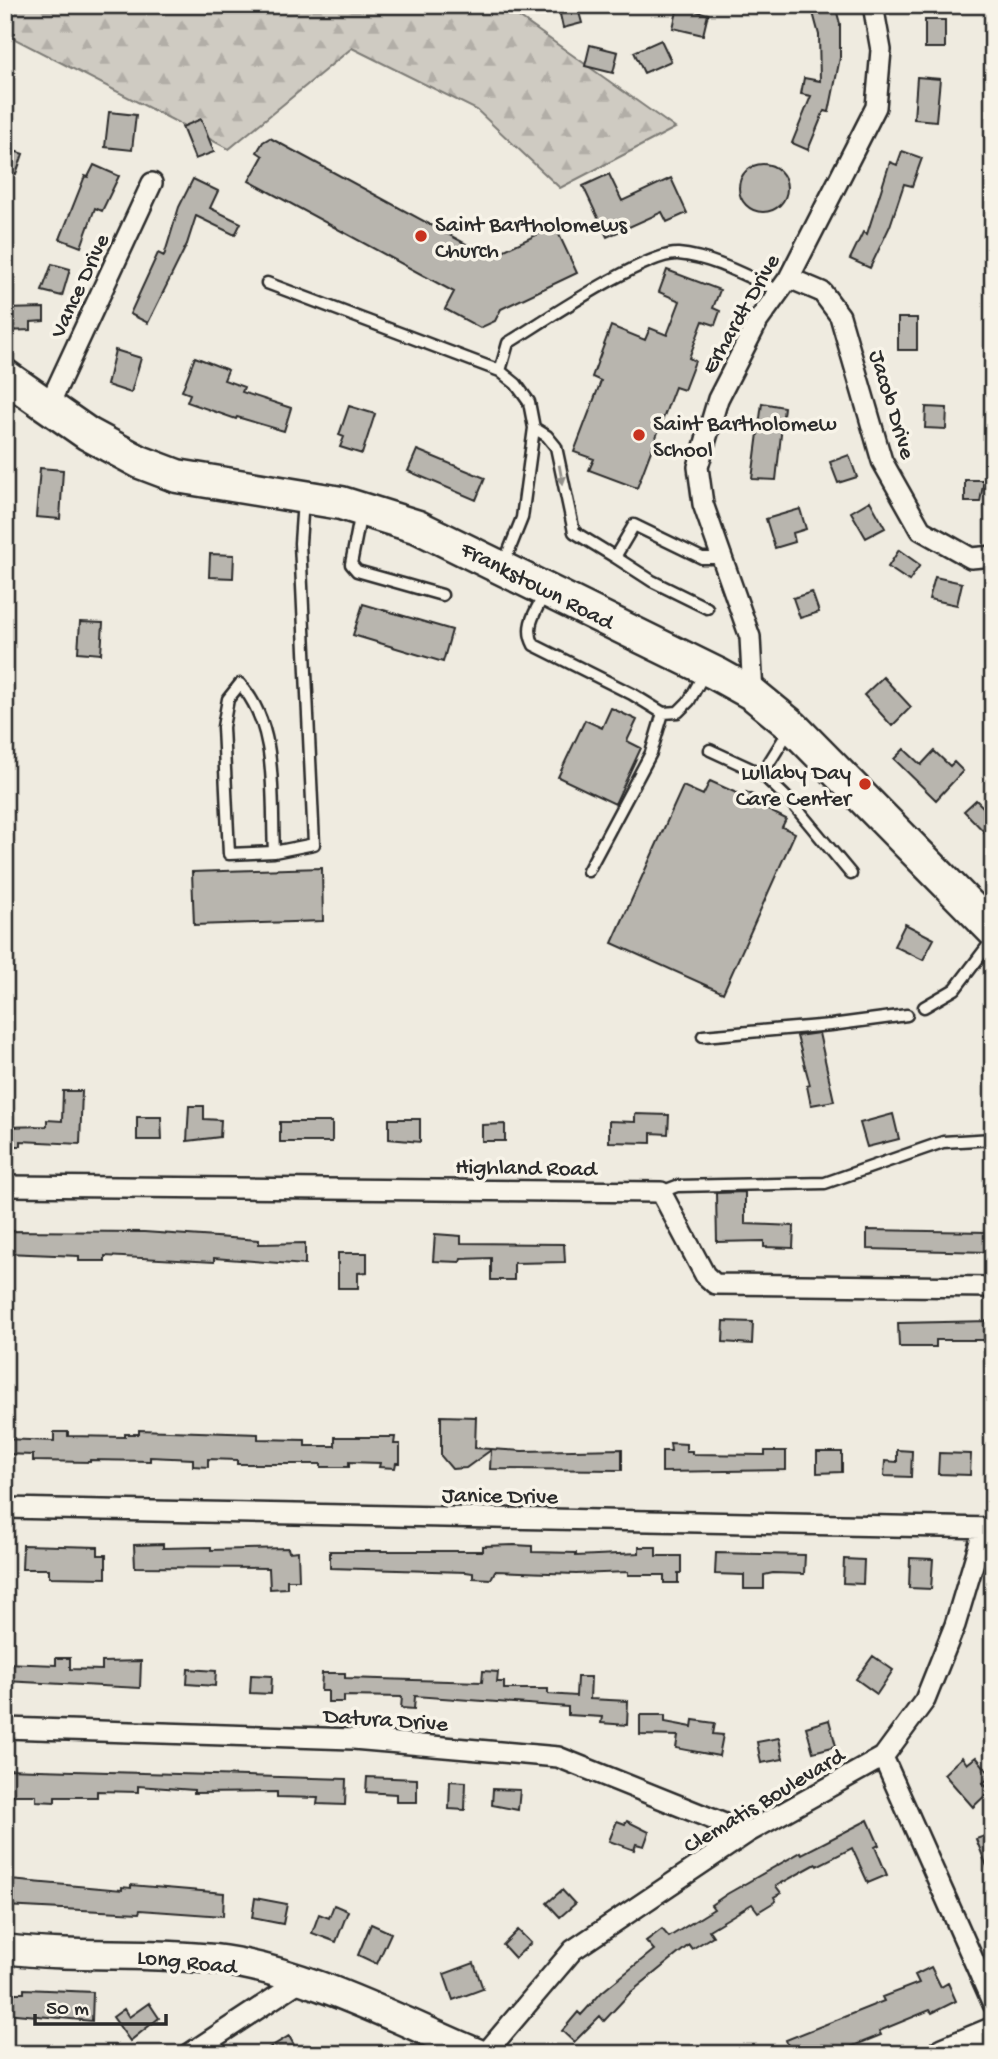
<svg xmlns="http://www.w3.org/2000/svg" width="998" height="2059" viewBox="0 0 998 2059" font-family="'Gochi Hand',sans-serif">
<style>
.forest{fill:url(#forest-firs);stroke:#7d7b76;stroke-width:2}
.building{fill:#b8b5ae;stroke:#2b2b2b;stroke-width:2}
.lines{fill:none;stroke-linecap:round;stroke-linejoin:round}
.lane-casing{stroke:#2b2b2b;stroke-width:15}
.street-casing{stroke:#2b2b2b;stroke-width:24}
.secondary-casing{stroke:#2b2b2b;stroke-width:33}
.primary-casing{stroke:#2b2b2b;stroke-width:37}
.lane{stroke:#f7f3e8;stroke-width:10}
.street{stroke:#f7f3e8;stroke-width:19}
.secondary{stroke:#f7f3e8;stroke-width:28}
.primary{stroke:#f7f3e8;stroke-width:32}
.oneway{fill:#918f8a}
.poi-dot{fill:#c8321e;stroke:#f7f3e8;stroke-width:2.5}
.labels{text-anchor:middle;stroke-width:7;stroke-linejoin:round;paint-order:stroke}
.poi-label{font-size:23px;fill:#2b2b2b;stroke:#f7f3e8;text-anchor:start}
.street-label{font-size:23px;fill:#2b2b2b;stroke:#f7f3e8}
</style>
<defs>
<pattern id="forest-firs" width="22" height="20" patternUnits="userSpaceOnUse" patternTransform="scale(1.75)"><rect width="22" height="20" fill="#cfcbc2"/><path d="M5 1l3.5 6h-7zM16 11l3.5 6h-7z" fill="#b2aea7"/></pattern>
</defs>
<rect width="100%" height="100%" fill="#efebe0"/>
<filter id="ink" filterUnits="userSpaceOnUse"><feTurbulence type="fractalNoise" baseFrequency=".0143" numOctaves="2"/><feDisplacementMap in="SourceGraphic" scale="14" xChannelSelector="R" yChannelSelector="G"/><feConvolveMatrix kernelMatrix="1 2 1 2 8 2 1 2 1" color-interpolation-filters="sRGB"/></filter>
<g filter="url(#ink)">
<path class="forest" d="M5,5H502L675,128L560,188L477,110L352,48L229,149L5,34Z"/>
<path class="building" d="M558,5H577L582,23L563,28Z
M811,5H835L840,24V58L829,112L824,111L808,150L792,143L811,96L801,94L804,78L820,81L819,35Z
M678,7L708,14L703,35L673,28Z
M925,20H945V48H925Z
M661,40L671,61L644,73L634,52Z
M590,45L618,52L613,73L585,66Z
M917,77L940,79L936,121L914,119Z
M109,112L136,115L132,150L105,147Z
M201,119L214,152L195,159L182,127Z
M270,138L490,257L555,226L577,273L501,309L495,321L480,328L445,309L454,292L249,181L263,156L257,152L263,142Z
M5,148L23,154L16,174L5,170Z
M902,151L922,158L912,186L904,184L890,226L870,268L850,259L863,232L867,234L890,162L897,165Z
M739 188a24 24 0 1 1 48 0a24 24 0 1 1-48 0Z
M94,165L119,176L102,211L95,208L81,247L60,239L85,176L88,177Z
M609,174L622,201L671,178L687,213L667,222L662,212L607,237L583,186Z
M193,179L218,191L210,208L241,223L235,235L196,216L187,244L148,323L130,314L158,253L164,256L179,207Z
M52,264L70,269L62,296L42,291Z
M667,270L720,290L713,308L720,311L715,325L703,321L689,358L695,361L684,390L675,387L637,488L589,470L594,459L574,452L601,381L592,377L611,326L645,340L650,328L667,335L680,301L659,292Z
M44,308V321L31,322V330L5,331V309Z
M898,318H917V350H898Z
M115,350L141,358L131,393L107,385Z
M195,357L228,370L224,380L244,387L242,392L291,408L284,431L237,417L236,419L187,402L190,394L182,391Z
M762,403L784,407L776,480L752,479Z
M349,406L375,414L362,454L340,447L344,437L339,435Z
M926,407L947,408L946,429L925,428Z
M417,450L485,478L476,500L408,471Z
M849,455L857,477L838,483L830,462Z
M40,468L63,470L60,519L36,517Z
M965,480H984L980,502H965Z
M870,501L885,528L866,538L851,512Z
M800,509L806,529L793,533L795,542L775,548L766,519Z
M899,550L920,565L909,581L888,567Z
M210,554L234,555L233,578L209,577Z
M935,577L962,583L957,605L929,599Z
M812,592L819,612L800,618L793,598Z
M363,604L452,630L443,662L353,635Z
M80,622L103,623L101,654L78,652Z
M883,677L911,707L892,726L864,695Z
M611,708L637,720L627,741L641,748L615,804L558,777L585,720L602,728Z
M904,749L921,765L934,751L950,766L954,762L963,771L936,800L894,759Z
M710,781L743,796L746,792L769,802L766,809L786,819L782,827L795,833L723,993L612,943L683,786L703,795Z
M976,800L993,817V841L964,811Z
M322,868L323,921L194,925L192,872Z
M905,924L934,939L923,960L894,946Z
M819,1033L834,1101L811,1105L807,1086L810,1085L797,1036Z
M63,1091H82L80,1144L21,1141V1146H5V1127L47,1126V1120L62,1121Z
M189,1106H204V1119L221,1120L220,1137L187,1141Z
M635,1114L669,1115L668,1134L651,1133V1143L609,1142V1121L635,1122Z
M893,1114L899,1139L867,1147L860,1123Z
M137,1117H161L162,1140H137Z
M389,1119H420V1142L389,1139Z
M280,1122H332V1142H280Z
M505,1124V1141H482V1125Z
M745,1192V1224L794,1226L793,1248L764,1247V1241L717,1242L716,1193Z
M867,1230L989,1232L988,1252L867,1249Z
M5,1231L144,1232L259,1240V1244L305,1243V1265L214,1258V1262L105,1256V1261H79V1256L5,1253Z
M435,1234L461,1236V1243L564,1244L565,1262L514,1263V1280H491V1258L461,1259L460,1262L433,1261Z
M338,1253H367V1272L358,1273V1288H338Z
M724,1321L753,1322L752,1344L723,1342Z
M989,1321V1340H936V1347H899L898,1323Z
M441,1416L476,1417L475,1448L522,1451L622,1449V1470L490,1469L491,1450L466,1468L452,1469L441,1456Z
M139,1430L258,1434V1439L305,1440V1446H335V1437H395L394,1444H400V1463H396L395,1468L379,1467L380,1463L349,1462V1467H321V1464H237V1460L208,1459V1467L193,1466V1459L150,1457V1461L90,1460V1462L33,1461V1455L5,1454V1439L54,1441V1432H68V1436L125,1437V1434H139Z
M670,1443L686,1444V1451H692V1454L765,1455V1451H786V1470L662,1472V1451H671Z
M897,1450L912,1451L911,1477L884,1476L885,1461L897,1462Z
M817,1452H842V1472L817,1473Z
M939,1453L971,1454L970,1475L938,1474Z
M163,1544V1548L211,1547V1550L288,1548L289,1552L298,1551L299,1580H287V1588L270,1589L269,1568L135,1567L134,1545Z
M23,1545L98,1547V1555H106V1578L49,1577V1569H22Z
M514,1545L532,1546V1552L576,1553V1556L639,1553V1547H656V1556H681V1573H678V1583H664V1575H628V1572L576,1574L495,1571L491,1579L473,1578V1573L466,1572L330,1568V1551H483V1546Z
M716,1553L805,1555L804,1574L773,1573L764,1575V1589H744V1575L715,1574Z
M910,1558L933,1559L931,1589L909,1588Z
M844,1559L864,1560L863,1584L843,1583Z
M873,1656L893,1670L877,1694L856,1679Z
M56,1658H70V1669L102,1670V1662L141,1661L140,1688L5,1681V1663L56,1665Z
M188,1669L216,1671L215,1686L187,1684Z
M483,1671L498,1672L497,1682H504V1689H548V1694L576,1696L577,1677H591L590,1699L628,1701L627,1725L601,1723L602,1717L568,1715V1707L415,1696L414,1709L401,1708L402,1697L344,1696V1702H328V1691H321L322,1673H345V1678L482,1682Z
M251,1675L272,1676L271,1694L250,1693Z
M640,1715H665V1722L692,1727L693,1720L715,1723L713,1734L723,1735L719,1756L676,1748L678,1736L640,1735Z
M829,1720L836,1746L813,1752L806,1727Z
M779,1738L783,1759L761,1763L757,1742Z
M962,1757L967,1764L976,1757L992,1776L983,1783L990,1791L973,1807L944,1774Z
M5,1769L346,1779L345,1805L317,1804L318,1798L277,1797V1792L194,1793V1790L138,1786V1792L97,1791V1797H55V1802L36,1801V1795H5Z
M367,1777L417,1779V1802H396V1794L366,1792Z
M450,1781L466,1782L465,1810L449,1809Z
M493,1789L520,1790L518,1810L492,1805Z
M868,1820L879,1845L875,1847L887,1875L868,1883L852,1848L817,1866L816,1864L776,1886L781,1893L774,1897L776,1901L758,1912L752,1904L709,1930L713,1936L692,1949L689,1945L630,1993L604,2021L600,2016L574,2042L562,2031L578,2012L581,2015L602,1992L654,1950L646,1941L662,1929L669,1937L714,1909L711,1905L727,1894L801,1852L802,1854Z
M617,1821L625,1824L627,1821L649,1832L644,1846L636,1844L634,1850L609,1841Z
M993,1833V1879H992L976,1839Z
M10,1880L122,1890V1887L131,1888V1885L224,1893L223,1916L140,1910L139,1913L5,1906V1890H10Z
M562,1890L575,1904L560,1917L547,1903Z
M255,1898L287,1904L283,1924L252,1918Z
M334,1905L348,1911L336,1942L312,1933L319,1914L329,1918Z
M371,1924L391,1933L377,1964L358,1955Z
M518,1930L531,1943L515,1958L503,1945Z
M474,1963L483,1989L453,2000L444,1974Z
M931,1967L941,1987L948,1983L956,2001L932,2013L930,2010L879,2031L881,2035L833,2054H791L786,2040L884,2001L882,1997L919,1983L915,1975Z
M24,1989L93,1992L92,2021L5,2013V1993H24Z
M149,2003L159,2018L130,2041L113,2017L124,2009L129,2017Z
M289,2036L299,2054H259Z"/>
<g class="lines">
<defs>
<path id="lane" d="M267,283L500,371
M534,428L547,436L556,447L574,532L615,557
M361,512L351,564L357,571L442,595
M504,563L522,518L534,428L529,402L516,384L500,371L508,343C541,323 645,252 678,254C713,257 748,277 779,291
M544,595C535,612 524,627 534,645L632,694L663,713L678,712L689,701L705,672
M707,608L652,581L615,557L634,525L702,558H721
M710,750L762,774L790,729
M762,774L792,803L851,874
M274,852C271,797 279,727 240,684L228,699L223,727L229,854L274,852L314,844L300,543L303,500
M588,871L651,753L663,713
M924,1007L955,989L993,939
M703,1036L831,1025L907,1015
M661,1192L677,1186L825,1183L943,1142L993,1139"/>
<path id="street" d="M789,278L822,292L840,316L882,461L921,530L971,558L993,556
M48,407L152,183
M753,694L750,637L703,504L698,467L718,399L758,321L789,278L876,107L881,50L873,5
M5,1186L661,1192L705,1275L715,1284L993,1287
M5,1508L993,1528
M5,1728L353,1739L558,1757L747,1833
M883,1757L993,2004
M189,2054L300,1981
M485,2054L573,1950L747,1833L883,1757L925,1700L955,1625L984,1528"/>
<path id="secondary" d="M5,1949C74,1958 144,1951 213,1959C299,1968 399,2020 479,2054"/>
<path id="primary" d="M5,376L88,434L140,462L177,476L341,503L418,527L717,674L753,694L792,726L993,930
M945,2054L993,2034"/>
</defs>
<use href="#lane" class="lane-casing"/>
<use href="#street" class="street-casing"/>
<use href="#secondary" class="secondary-casing"/>
<use href="#primary" class="primary-casing"/>
<use href="#lane" class="lane"/>
<use href="#street" class="street"/>
<use href="#secondary" class="secondary"/>
<use href="#primary" class="primary"/>
</g>
<defs><path id="oneway-solid" d="M-6-.8H1V-3.2L6.5 0L1 3.2V.8H-6Z" transform="scale(1.75)"/></defs>
<use class="oneway" href="#oneway-solid" transform="translate(561 475) rotate(80)"/>
</g>
<g class="poi-dot">
<circle cx="421" cy="236" r="7"/>
<circle cx="639" cy="435" r="7"/>
<circle cx="865" cy="784" r="7"/>
</g>
<g class="labels">
<g class="poi-label">
<text x="435" y="231">Saint Bartholomews<tspan x="435" dy="26">Church</tspan></text>
<text x="653" y="430">Saint Bartholomew<tspan x="653" dy="26">School</tspan></text>
<text x="851" y="779" text-anchor="end">Lullaby Day<tspan x="851" dy="26">Care Center</tspan></text>
</g>
<g class="street-label">
<text transform="translate(78 285) rotate(-65)" y="8">Vance Drive</text>
<text transform="translate(739 313) rotate(-60)" y="8">Erhardt Drive</text>
<text transform="translate(894 404) rotate(73)" y="8">Jacob Drive</text>
<text transform="translate(538 584) rotate(27)" y="8">Frankstown Road</text>
<text transform="translate(526 1166) rotate(1)" y="8">Highland Road</text>
<text transform="translate(500 1494) rotate(1)" y="8">Janice Drive</text>
<text transform="translate(386 1718) rotate(4)" y="8">Datura Drive</text>
<text transform="translate(763 1799) rotate(-31)" y="8">Clematis Boulevard</text>
<text transform="translate(187 1960) rotate(6)" y="8">Long Road</text>
</g>
</g>
<rect width="998" height="2059" fill="none" stroke="#f7f3e8" stroke-width="28"/>
<rect x="14" y="14" width="970" height="2031" fill="none" stroke="#2b2b2b" stroke-width="2.5" filter="url(#ink)"/>
<path d="M35 2014v10h131v-10" fill="none" stroke="#2b2b2b" stroke-width="3.5"/>
<text x="46" y="2014" font-size="21" fill="#2b2b2b" stroke="#f7f3e8" stroke-width="5" paint-order="stroke">50 m</text>
</svg>
